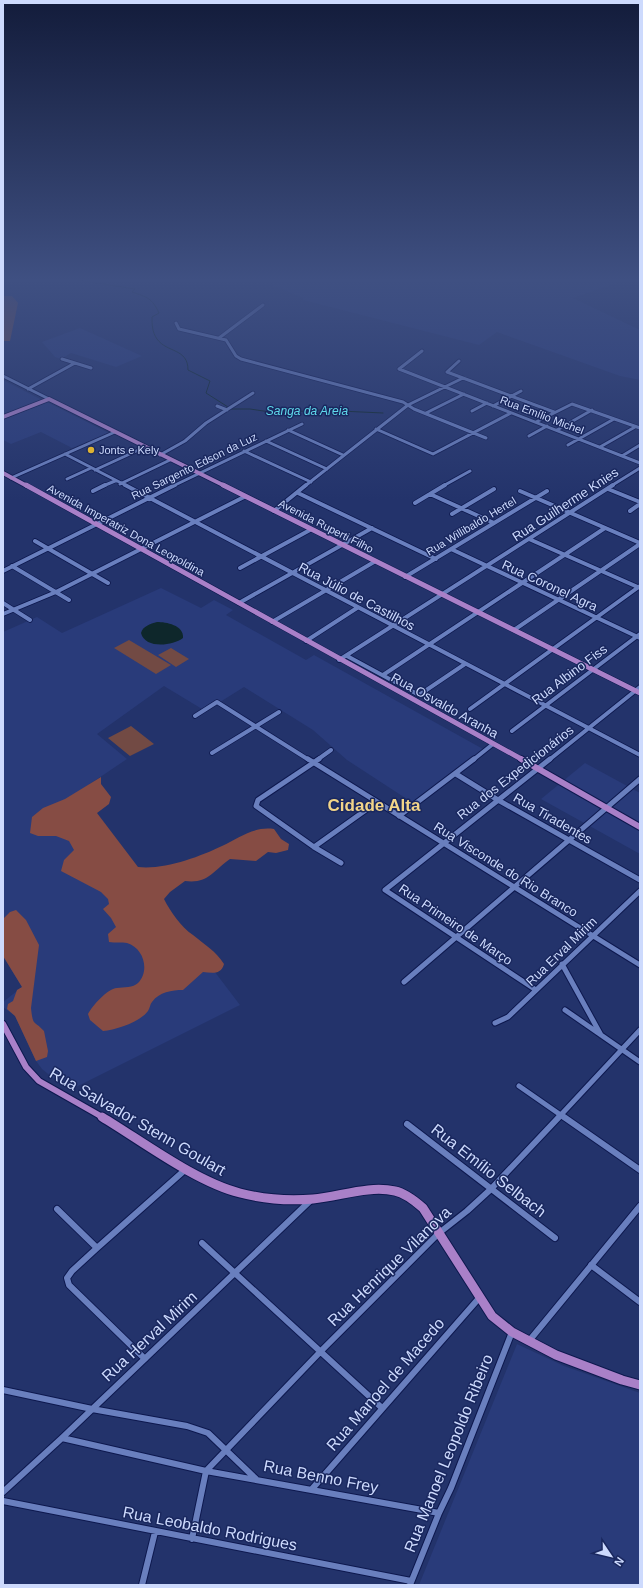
<svg xmlns="http://www.w3.org/2000/svg" width="643" height="1588" viewBox="0 0 643 1588" font-family="Helvetica,sans-serif">
<style>
.built{fill:#293b7a}
.green{fill:#724a44}
.forest{fill:#864c44}
.water{fill:#0e272b}
.lines{fill:none;stroke-linecap:round;stroke-linejoin:round}
.stream{stroke:#0e272b;stroke-width:1}
.minor-far3-casing{stroke:#0d184e;stroke-width:4.5}
.minor-far2-casing{stroke:#0d184e;stroke-width:5.5}
.minor-far1-casing{stroke:#0d184e;stroke-width:7}
.minor-casing{stroke:#0d184e;stroke-width:8}
.major-far3-casing{stroke:#0d184e;stroke-width:5.5}
.major-far2-casing{stroke:#0d184e;stroke-width:6}
.major-far1-casing{stroke:#0d184e;stroke-width:8}
.major-casing{stroke:#0d184e;stroke-width:11}
.minor-far3{stroke:#697fbe;stroke-width:3}
.minor-far2{stroke:#697fbe;stroke-width:4}
.minor-far1{stroke:#697fbe;stroke-width:5}
.minor{stroke:#697fbe;stroke-width:6}
.major-far3{stroke:#a980c8;stroke-width:4}
.major-far2{stroke:#a980c8;stroke-width:5}
.major-far1{stroke:#a980c8;stroke-width:6}
.major{stroke:#a980c8;stroke-width:9}
.poi-dot{fill:#ddb233;stroke:#1a285f;stroke-width:1.5}
.labels{text-anchor:middle;stroke-width:3;stroke-linejoin:round;paint-order:stroke}
.far-street-label{font-size:11px;fill:#cddafd;stroke:#1a285f}
.far-poi-label{font-size:11px;fill:#cddafd;stroke:#1a285f;text-anchor:start}
.far-water-label{font-size:12px;font-style:italic;fill:#5fd9eb;stroke:#1a285f}
.street-label{font-size:13px;fill:#cddafd;stroke:#1a285f}
.near-street-label{font-size:16px;fill:#cddafd;stroke:#1a285f}
.district-label{font-size:17px;font-weight:bold;fill:#f2d589;stroke:#1a285f}
</style>
<rect width="100%" height="100%" fill="#23336b"/>
<path class="built" d="M286,278H580L619,282L573,298L640,330V380L620,376L497,332L479,345L303,300V298L272,285Z
M80,328L142,356L116,367L71,353L61,359L55,357L42,342Z
M3,380L42,400L3,415Z
M47,402L109,433L72,448L41,432L11,444L3,440V420Z
M161,588L201,608L214,600L233,610L226,615L306,660L314,655L483,749L413,803L347,760L313,730L244,687L220,702L216,700L202,709L164,686L97,734L127,759L78,792L240,1005L74,1088L53,1078L42,1069L36,1061L15,1016L3,1007V1002L22,987L3,956V632L37,617L62,633Z
M585,763L640,793V854L541,799Z
M517,1344L564,1366L640,1393V1585H419Z"/>
<path class="green" d="M3,296H12L18,303L10,341H3Z
M129,640L171,665L156,674L114,648Z
M171,648L189,659L176,667L158,655Z
M131,726L154,744L130,756L108,738Z"/>
<path class="forest" d="M101,777V784L111,797L109,804L97,813L138,867C164,870 199,857 222,846C239,838 254,826 274,829L281,839L289,844L288,850L276,853L268,852L256,861L230,859C213,871 208,884 185,881L170,892L164,899C170,911 181,927 193,935C205,945 216,951 224,964C221,975 212,973 203,972L183,990C172,990 159,992 152,1002C150,1004 150,1008 148,1011C140,1022 116,1030 103,1031L90,1020L88,1014C92,1006 107,989 117,988C124,987 133,988 138,983C150,971 144,948 127,943C122,942 115,943 109,942L108,934L116,927L111,918L103,909L109,904L108,899L101,892L61,871L64,860L74,850L69,841L56,836H38L30,833L32,817L43,808L65,799Z
M16,910L26,920L39,945L31,1008C33,1027 34,1020 44,1031L48,1051L47,1057L36,1061L15,1016L7,1009L8,1004L13,1001L17,990L22,987L3,956V919L10,912Z"/>
<path class="water" d="M157,622C166,622 184,625 183,638C172,646 145,649 141,633C143,626 150,624 157,622Z"/>
<g class="lines">
<path class="stream" d="M65,278L135,289L132,292C147,297 152,298 159,313L152,317C152,324 152,332 157,339C167,353 188,348 188,370L210,381L206,393L228,407
M231,409H250L277,413L319,410L383,413"/>
<defs>
<path id="minor-far3" d="M176,323L179,329L226,340L236,356L241,359L403,402L414,409L486,438
M219,338L263,305
M422,351L399,369L640,463
M62,359L91,368
M459,361L447,372L554,412
M3,376L49,399
M28,389L75,363
M217,406L227,410
M493,406L521,391
M472,411L487,403
M426,413L464,394
M536,422L572,404L640,428
M376,429L433,454L511,413
M288,430L343,455
M557,430L592,410
M529,436L547,426
M266,441L327,469
M568,445L614,419
M600,447L635,427
M244,451L311,482
M65,454L127,486
M160,455L185,441L206,423L253,393
M622,456L640,445
M95,470L145,447
M11,478L115,432
M67,479L91,468
M120,484L170,460
M103,486L115,481
M173,486L302,424
M305,486L408,405L463,378
M443,486L470,471
M611,486L640,468"/>
<path id="minor-far2" d="M125,485L640,755
M608,489L640,502
M93,491L105,485
M520,491L640,543
M298,493L436,559
M430,494L494,523
M415,503L445,485
M274,511L306,485
M630,511L640,504
M452,514L494,489
M529,539L640,588
M35,541L108,583
M451,549L640,638
M12,566L69,600
M240,568L310,530
M3,571L175,485
M405,577L547,491
M3,603L30,620
M239,603L372,528
M3,614L56,592L244,497
M272,622L374,562
M514,630L640,544
M306,641L357,608
M347,656L419,695L465,664
M339,660L613,485
M383,675L605,528
M470,709L640,586
M195,716L217,702L309,760
M512,731L640,634
M212,753L279,712
M317,760L331,750
M473,760L493,744
M549,760L640,687"/>
<path id="minor-far1" d="M308,759L640,965
M319,759L258,800L256,806L314,847L341,863
M456,774L498,800L640,880
M399,816L474,759
M314,847L377,802
M562,964L601,1035
M404,982L640,779
M536,990L385,890L550,759
M565,1010L640,1062
M495,1023L508,1017L640,891
M519,1086L565,1118
M558,1118L640,1030"/>
<path id="minor" d="M564,1117L640,1170
M407,1124L555,1238
M57,1209L97,1248
M202,1243L382,1408
M591,1265L640,1302
M529,1341L640,1206
M145,1359L69,1285L67,1278L72,1271L97,1248L186,1169
M3,1390L92,1409L187,1426L208,1433L256,1479
M62,1438L206,1471L439,1513
M312,1489L480,1297
M3,1492L62,1438L311,1200
M3,1501L411,1581
M192,1539L206,1471L321,1351L439,1233L467,1211L491,1189L559,1117
M142,1585L155,1532
M410,1585L439,1513L451,1488L512,1332"/>
<path id="major-far3" d="M3,417L49,399L225,486
M3,473L27,486"/>
<path id="major-far2" d="M26,485L523,760
M223,485L640,693"/>
<path id="major-far1" d="M521,759L640,827
M3,1024L26,1067L39,1081L104,1118"/>
<path id="major" d="M102,1117C142,1141 196,1182 240,1193C263,1199 290,1201 313,1199C339,1197 368,1185 395,1191C405,1193 415,1201 423,1208L492,1316L512,1332L556,1355L622,1380L640,1385"/>
</defs>
<use href="#minor-far3" class="minor-far3-casing"/>
<use href="#minor-far2" class="minor-far2-casing"/>
<use href="#minor-far1" class="minor-far1-casing"/>
<use href="#minor" class="minor-casing"/>
<use href="#major-far3" class="major-far3-casing"/>
<use href="#major-far2" class="major-far2-casing"/>
<use href="#major-far1" class="major-far1-casing"/>
<use href="#major" class="major-casing"/>
<use href="#minor-far3" class="minor-far3"/>
<use href="#minor-far2" class="minor-far2"/>
<use href="#minor-far1" class="minor-far1"/>
<use href="#minor" class="minor"/>
<use href="#major-far3" class="major-far3"/>
<use href="#major-far2" class="major-far2"/>
<use href="#major-far1" class="major-far1"/>
<use href="#major" class="major"/>
</g>
<linearGradient id="sky" x2="0" y2="1"><stop stop-color="#131c3b"/><stop offset="0.56" stop-color="#3f5082"/><stop offset="1" stop-color="#3f5082" stop-opacity="0"/></linearGradient>
<rect width="643" height="500" fill="url(#sky)"/>
<circle class="poi-dot" cx="91" cy="450" r="4"/>
<g class="labels">
<g class="far-street-label">
<text transform="translate(542 415) rotate(21)" y="4">Rua Emílio Michel</text>
<text transform="translate(194 466) rotate(-26)" y="4">Rua Sargento Edson da Luz</text>
<text transform="translate(326 526) rotate(27)" y="4">Avenida Ruperti Filho</text>
<text transform="translate(471 526) rotate(-31)" y="4">Rua Willibaldo Hertel</text>
<text transform="translate(126 530) rotate(29)" y="4">Avenida Imperatriz Dona Leopoldina</text>
</g>
<g class="far-poi-label">
<text x="99" y="454">Jonts e Kely</text>
</g>
<g class="far-water-label">
<text x="307" y="415">Sanga da Areia</text>
</g>
<g class="street-label">
<text transform="translate(565 504) rotate(-33)" y="5">Rua Guilherme Knies</text>
<text transform="translate(550 585) rotate(25)" y="5">Rua Coronel Agra</text>
<text transform="translate(357 596) rotate(28)" y="5">Rua Júlio de Castilhos</text>
<text transform="translate(569 674) rotate(-37)" y="5">Rua Albino Fiss</text>
<text transform="translate(445 705) rotate(29)" y="5">Rua Osvaldo Aranha</text>
<text transform="translate(515 772) rotate(-38)" y="5">Rua dos Expedicionários</text>
<text transform="translate(553 818) rotate(30)" y="5">Rua Tiradentes</text>
<text transform="translate(506 869) rotate(32)" y="5">Rua Visconde do Rio Branco</text>
<text transform="translate(456 924) rotate(34)" y="5">Rua Primeiro de Março</text>
<text transform="translate(561 951) rotate(-44)" y="5">Rua Erval Mirim</text>
</g>
<g class="near-street-label">
<text transform="translate(138 1121) rotate(30)" y="6">Rua Salvador Stenn Goulart</text>
<text transform="translate(489 1170) rotate(38)" y="6">Rua Emílio Selbach</text>
<text transform="translate(389 1266) rotate(-44)" y="6">Rua Henrique Vilanova</text>
<text transform="translate(149 1336) rotate(-43)" y="6">Rua Herval Mirim</text>
<text transform="translate(385 1384) rotate(-49)" y="6">Rua Manoel de Macedo</text>
<text transform="translate(448 1453) rotate(-68)" y="6">Rua Manoel Leopoldo Ribeiro</text>
<text transform="translate(321 1476) rotate(11)" y="6">Rua Benno Frey</text>
<text transform="translate(210 1528) rotate(11)" y="6">Rua Leobaldo Rodrigues</text>
</g>
<g class="district-label">
<text x="374" y="811">Cidade Alta</text>
</g>
</g>
<rect width="643" height="1588" fill="none" stroke="#cddafd" stroke-width="8"/>
<g transform="translate(611 1556) rotate(125)" stroke="#1a285f" stroke-width="3" paint-order="stroke">
<path d="M0-3L7 15L0 10L-7 15Z" fill="#cddafd"/>
<text y="-6" font-size="11" font-weight="bold" text-anchor="middle" fill="#cddafd">N</text>
</g>
</svg>
